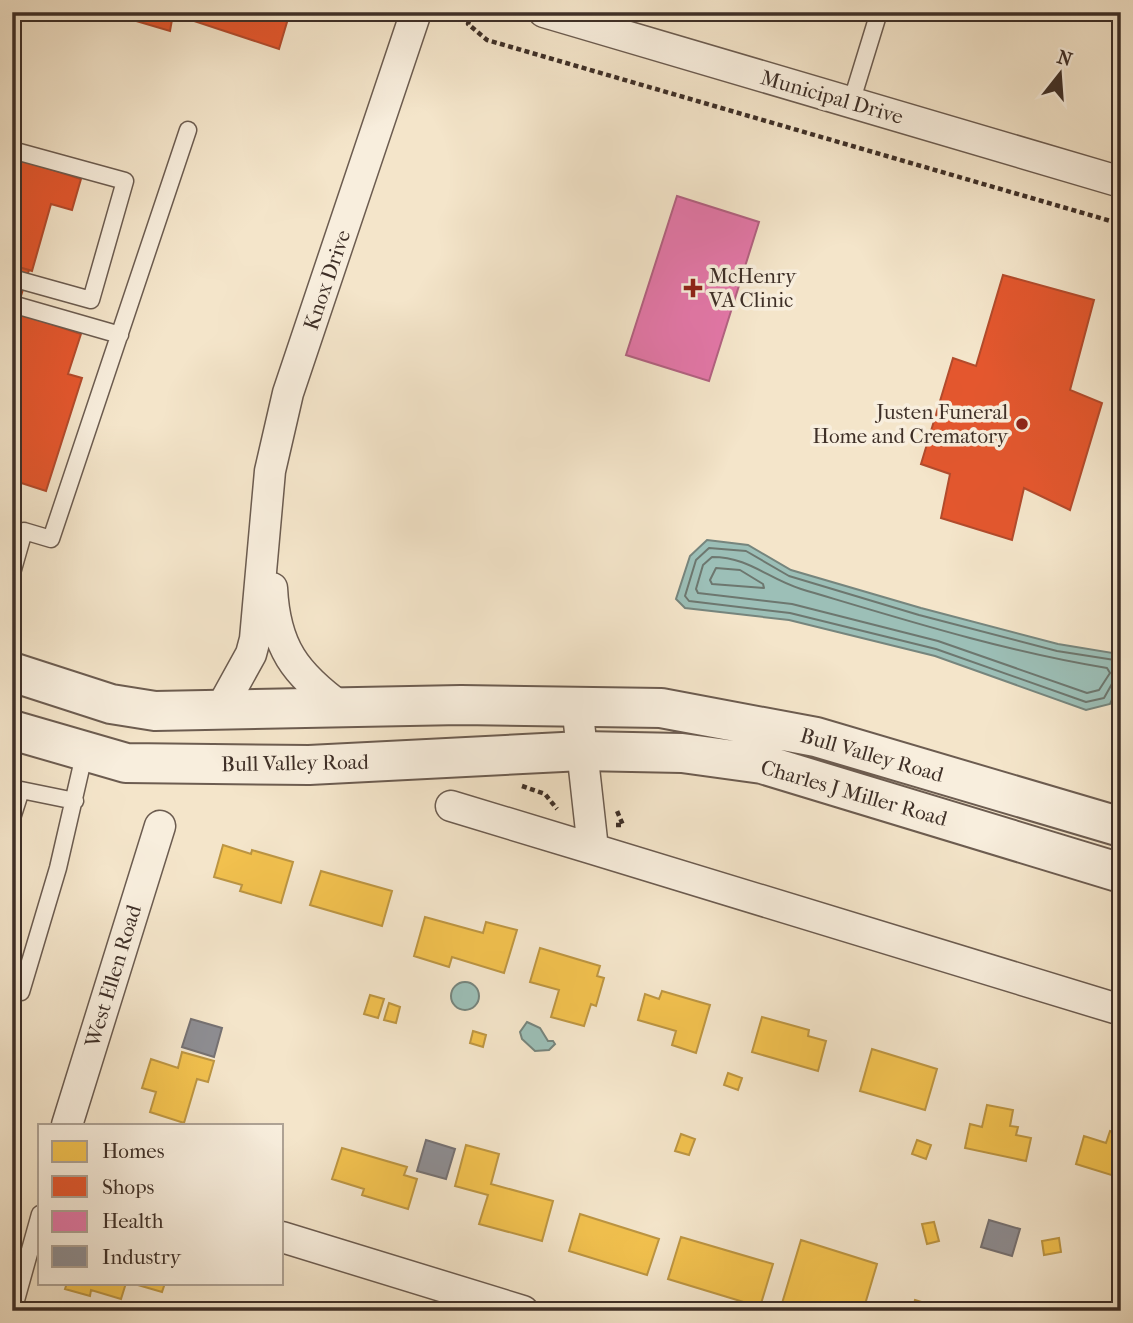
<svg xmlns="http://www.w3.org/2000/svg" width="1133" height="1323" viewBox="0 0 1133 1323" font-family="'IM FELL French Canon',serif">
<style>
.water{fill:#9cbfb7;stroke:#76857d;stroke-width:2}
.homes{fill:#f2c14e;stroke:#bc9542;stroke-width:2}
.shops{fill:#e4572e;stroke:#b24b2c;stroke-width:2}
.health{fill:#e377a8;stroke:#b26181;stroke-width:2}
.industry{fill:#8d8d92;stroke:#757172;stroke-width:2}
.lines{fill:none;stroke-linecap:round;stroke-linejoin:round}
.shore{stroke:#6d776f;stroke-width:2}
.service-casing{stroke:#6c5c50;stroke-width:19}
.minor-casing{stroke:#6c5c50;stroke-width:33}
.tertiary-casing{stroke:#6c5c50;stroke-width:42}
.path{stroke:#3e2f27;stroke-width:4.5;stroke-dasharray:5 3.5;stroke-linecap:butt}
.service{stroke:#f8eedd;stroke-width:16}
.minor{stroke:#f8eedd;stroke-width:30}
.tertiary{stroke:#f8eedd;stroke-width:38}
.poi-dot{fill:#8f2418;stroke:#f8eedd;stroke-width:2.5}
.labels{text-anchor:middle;stroke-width:7;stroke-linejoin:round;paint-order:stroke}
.street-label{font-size:21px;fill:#3e2f27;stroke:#f8eedd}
.poi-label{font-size:21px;fill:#3e2f27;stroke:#f8eedd;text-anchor:start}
</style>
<rect width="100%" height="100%" fill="#f4e5ca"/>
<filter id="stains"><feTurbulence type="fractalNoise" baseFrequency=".00286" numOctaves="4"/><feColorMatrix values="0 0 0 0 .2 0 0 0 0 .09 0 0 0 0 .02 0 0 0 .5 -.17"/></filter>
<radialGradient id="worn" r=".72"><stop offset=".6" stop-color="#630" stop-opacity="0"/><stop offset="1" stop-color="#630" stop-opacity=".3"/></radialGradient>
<path class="water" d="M707,540L748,545L791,570L921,608L1058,644L1119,654L1121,680L1110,704L1086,710L935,656L789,620L685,608L676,599L690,556Z
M451 996a14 14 0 1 1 28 0a14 14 0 1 1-28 0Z
M527,1022L540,1028L548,1041H553L555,1044L549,1050L535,1051L522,1039L520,1032Z"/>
<path class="homes" d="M223,845L251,854L252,850L293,862L281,903L240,891L242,885L214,877Z
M321,871L392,891L382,926L310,905Z
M425,917L483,933L486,922L517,930L504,973L452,957L449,967L414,956Z
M540,948L600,966L597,976L604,978L596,1006L591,1004L584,1026L551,1017L559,990L530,982Z
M662,991L710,1005L696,1053L672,1045L676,1031L638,1020L645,994L659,999Z
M370,995L384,999L378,1018L364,1014Z
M389,1003L400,1007L396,1023L384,1020Z
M762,1017L809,1030L808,1036L826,1041L818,1071L752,1052Z
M473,1031L486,1035L483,1047L470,1043Z
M872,1049L937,1069L925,1110L860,1091Z
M182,1052L214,1061L208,1082L197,1079L184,1123L150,1112L156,1092L142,1088L151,1059L178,1068Z
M728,1073L742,1078L738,1090L724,1085Z
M987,1105L1013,1110L1010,1126L1018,1127L1016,1135L1031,1138L1026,1161L965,1148L970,1124L982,1127Z
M1110,1131L1121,1135V1178L1076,1164L1084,1136L1106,1143Z
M681,1134L695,1139L689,1155L675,1151Z
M917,1140L931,1145L926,1159L912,1154Z
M466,1145L499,1154L491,1184L553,1201L542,1241L479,1224L488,1195L455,1186Z
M342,1148L407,1167L404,1175L417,1179L408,1209L362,1195L364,1189L332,1179Z
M580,1214L659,1239L647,1275L569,1251Z
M934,1222L939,1241L927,1244L922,1224Z
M681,1237L773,1264L760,1307L668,1279Z
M1059,1238L1061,1252L1044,1255L1042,1241Z
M801,1240L877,1264L863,1311H849L821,1302L818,1311L780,1310Z
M67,1283H126L121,1299L91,1290L90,1296L65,1289Z
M131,1283H165L162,1292Z
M915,1300L950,1311H912Z"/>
<path class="shops" d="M117,12H290L279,49L173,14L170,31L116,15Z
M12,157L81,179L72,210L51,204L32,271L12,265Z
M15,266L29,270L16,312L12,311Z
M1003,275L1094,300L1070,390L1102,403L1070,510L1024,488L1012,540L941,518L950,474L921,464L953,358L976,366Z
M12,311L81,334L68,374L82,378L46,491L12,480Z"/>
<path class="health" d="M677,196L759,222L709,381L626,355Z"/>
<path class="industry" d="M191,1019L222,1028L214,1057L182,1047Z
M426,1140L455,1149L446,1179L417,1171Z
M989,1220L1020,1229L1012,1256L981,1247Z"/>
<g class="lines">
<path class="shore" d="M712,557C749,557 768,579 801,589C902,619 1003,651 1107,668L1110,673L1099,690L1087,693L938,641L792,604L698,593L696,589L703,565Z
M716,568L740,570L763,584L764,588L712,584L710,580Z
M1121,661L1057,651L919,615L789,576L746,551L709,548L696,560L685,596L689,601L790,613L936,649L1086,702L1104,698L1113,682L1121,680"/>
<defs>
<path id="service" d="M851,103L879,12
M12,150L125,181L91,300L12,278
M12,304L120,335
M12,573L24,531L51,539L188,130
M12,818L21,790L75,801
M12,990L21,992L58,868L85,751
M13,1311L40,1214"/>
<path id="minor" d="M544,12L1121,182
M272,588C275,647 295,674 342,708
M577,705L593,849L1121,1010
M219,712L251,654L255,639L270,471L288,393L416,12
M451,806L593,849
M67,1125L160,826
M282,1237L523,1311"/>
<path id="tertiary" d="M12,672L111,704L155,711L461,705L661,708L816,737L1121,827
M12,730L126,763L309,765L582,751L682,753L762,764L1121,873"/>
</defs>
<use href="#service" class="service-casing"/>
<use href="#minor" class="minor-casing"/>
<use href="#tertiary" class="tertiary-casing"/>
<path class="path" d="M472,12L468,24L487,40L1121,224
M522,786L545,794L557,809
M616,825H623L617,811"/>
<use href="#service" class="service"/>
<use href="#minor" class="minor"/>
<use href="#tertiary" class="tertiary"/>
</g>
<g class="poi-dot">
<path d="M689.5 277.5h7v7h7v7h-7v7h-7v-7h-7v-7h7z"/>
<circle cx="1022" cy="424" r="7"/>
</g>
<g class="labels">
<g class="street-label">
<text transform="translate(832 97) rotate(16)" y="7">Municipal Drive</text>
<text transform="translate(327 280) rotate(-71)" y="7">Knox Drive</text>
<text transform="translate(872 755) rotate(16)" y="7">Bull Valley Road</text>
<text transform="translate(295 763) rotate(-1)" y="7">Bull Valley Road</text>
<text transform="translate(854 793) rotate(16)" y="7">Charles J Miller Road</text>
<text transform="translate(113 976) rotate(-73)" y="7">West Ellen Road</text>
</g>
<g class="poi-label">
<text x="709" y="283">McHenry<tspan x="709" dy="24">VA Clinic</tspan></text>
<text x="1008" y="419" text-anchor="end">Justen Funeral<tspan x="1008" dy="24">Home and Crematory</tspan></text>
</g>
</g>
<rect width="1133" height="1323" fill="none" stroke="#f4e5ca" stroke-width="42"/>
<rect x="14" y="14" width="1105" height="1295" fill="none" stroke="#3e2f27" stroke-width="3.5"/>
<rect x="21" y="21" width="1091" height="1281" fill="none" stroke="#3e2f27" stroke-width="2"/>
<rect x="38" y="1124" width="245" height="161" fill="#f8eedd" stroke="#aea294" stroke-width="2"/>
<rect x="52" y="1141" width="35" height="21" fill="#f2c14e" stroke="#aea294" stroke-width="2"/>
<text x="102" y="1158" font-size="21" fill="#3e2f27">Homes</text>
<rect x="52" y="1176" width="35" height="21" fill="#e4572e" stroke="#aea294" stroke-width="2"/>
<text x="102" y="1194" font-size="21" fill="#3e2f27">Shops</text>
<rect x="52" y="1211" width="35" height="21" fill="#e377a8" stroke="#aea294" stroke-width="2"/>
<text x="102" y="1228" font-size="21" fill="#3e2f27">Health</text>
<rect x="52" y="1246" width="35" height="21" fill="#8d8d92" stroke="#aea294" stroke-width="2"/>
<text x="102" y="1264" font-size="21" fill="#3e2f27">Industry</text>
<g transform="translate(1060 74) rotate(17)" stroke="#f8eedd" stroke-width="5" paint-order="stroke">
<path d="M0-5L12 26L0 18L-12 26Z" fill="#3e2f27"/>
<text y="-10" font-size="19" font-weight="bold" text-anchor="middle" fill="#3e2f27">N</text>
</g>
<rect width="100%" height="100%" filter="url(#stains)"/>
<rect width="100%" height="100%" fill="url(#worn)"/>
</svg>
